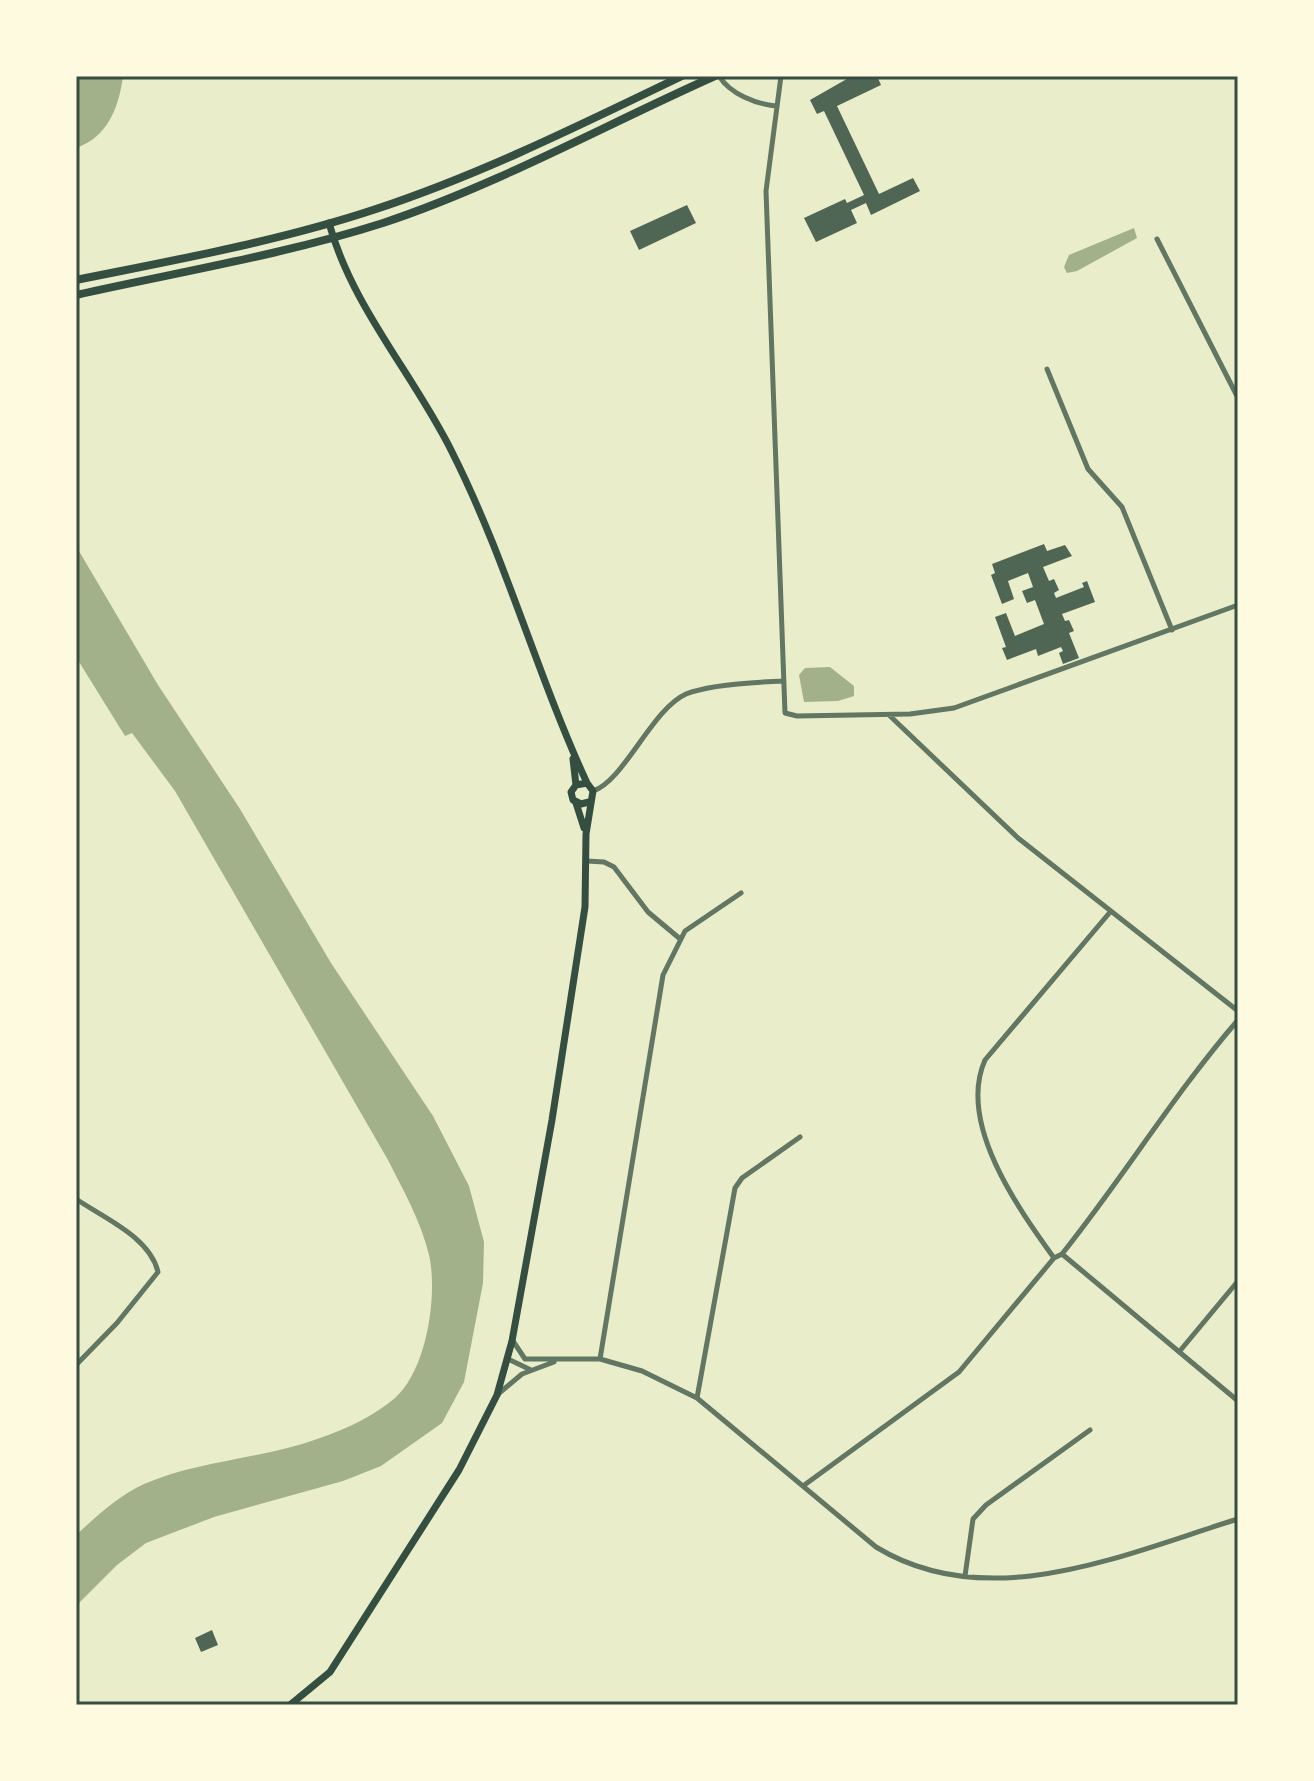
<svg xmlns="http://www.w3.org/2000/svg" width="1314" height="1781" viewBox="0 0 1314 1781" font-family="'Archivo Narrow',sans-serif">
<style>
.water{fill:#a3b18a}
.building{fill:#4f6655}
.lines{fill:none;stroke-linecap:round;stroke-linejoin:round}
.minor{stroke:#617663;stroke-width:5}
.secondary{stroke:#344e41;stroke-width:7}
.primary{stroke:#344e41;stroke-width:8}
.neatline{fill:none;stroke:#344e41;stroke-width:3}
</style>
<rect width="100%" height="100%" fill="#e9edc9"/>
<path class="water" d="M76,76H123C119,107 108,137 76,148Z
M1134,228L1137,238L1077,271L1067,273L1064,267L1069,255Z
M76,546L158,685L240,809L331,963L433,1116L469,1186L484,1242L483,1283L464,1382L442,1423L381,1466L343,1481L214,1517L146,1543L117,1565L76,1606V1535C97,1516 118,1496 144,1484C200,1460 263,1459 320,1438C346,1429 374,1416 395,1398C427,1370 438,1294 429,1255C421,1221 403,1190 388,1160L175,791L132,733L125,736L76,657Z
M830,667L854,686V696L838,701L804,702L799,675L805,668Z"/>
<path class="building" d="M852,76H877L881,85L837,106L879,194L913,178L920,191L871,215L866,203L851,210L857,223L816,242L804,218L845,199L847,203L864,195L824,111L817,114L810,100Z
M687,205L696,223L639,250L630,231Z
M1044,544L1047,551L1065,545L1072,556L1043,567L1049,581L1054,579L1059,590L1054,593L1056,598L1084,587L1082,583L1087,581L1095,602L1062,614L1065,621L1069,620L1074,631L1069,633L1079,658L1063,664L1059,653L1063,651L1061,647L1038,656L1036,649L1007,660L1002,648L1006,647L995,617L1006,613L1015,636L1044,624L1035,600L1027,603L1022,591L1033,587L1028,573L1008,581L1014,599L1002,604L991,575L995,573L992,564Z
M212,1630L218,1645L201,1652L195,1638Z"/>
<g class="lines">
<path class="minor" d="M719,76C730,94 756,104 776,106
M781,76L766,191L785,713L797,716L910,714L954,708L1238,605
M1157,239L1238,398
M1047,369L1088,469L1122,507L1172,630
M889,715L1018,838L1238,1011
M593,791C624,781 652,709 686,694C710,684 757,682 784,681
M587,861L604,862L614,867L648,912L679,938
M76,1199C104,1218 150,1237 158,1272L117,1323L76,1365
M1062,1254L1238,1401
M1054,1258C1018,1208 957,1123 985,1060L1111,911
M513,1341L525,1359H600L642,1371L697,1398L876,1547C989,1616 1124,1554 1238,1519
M1179,1352L1238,1281
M508,1359L531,1370
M600,1359L663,975L685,931L741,893
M497,1395L522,1374L554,1362
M697,1398L735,1188L742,1178L800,1137
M803,1486L959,1372L1054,1258L1062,1254C1123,1178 1174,1094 1238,1020
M965,1576L973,1519L986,1505L1090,1430"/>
<path class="secondary" d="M329,223C352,307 414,375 452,452C506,559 537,675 587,783
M573,759L576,785
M576,803L584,828
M290,1705L330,1672L459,1470L497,1395L512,1341L552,1120L585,907L586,834L593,791L587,783L576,785L571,792L573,800L581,804L589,802"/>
<path class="primary" d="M76,280C175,260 280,241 376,209C482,174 582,124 682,76
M76,295C178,272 283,255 383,223C497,185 605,125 715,76"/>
</g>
<rect width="1314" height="1781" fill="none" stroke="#fefae0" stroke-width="156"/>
<rect x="78" y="78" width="1158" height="1625" class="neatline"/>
</svg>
